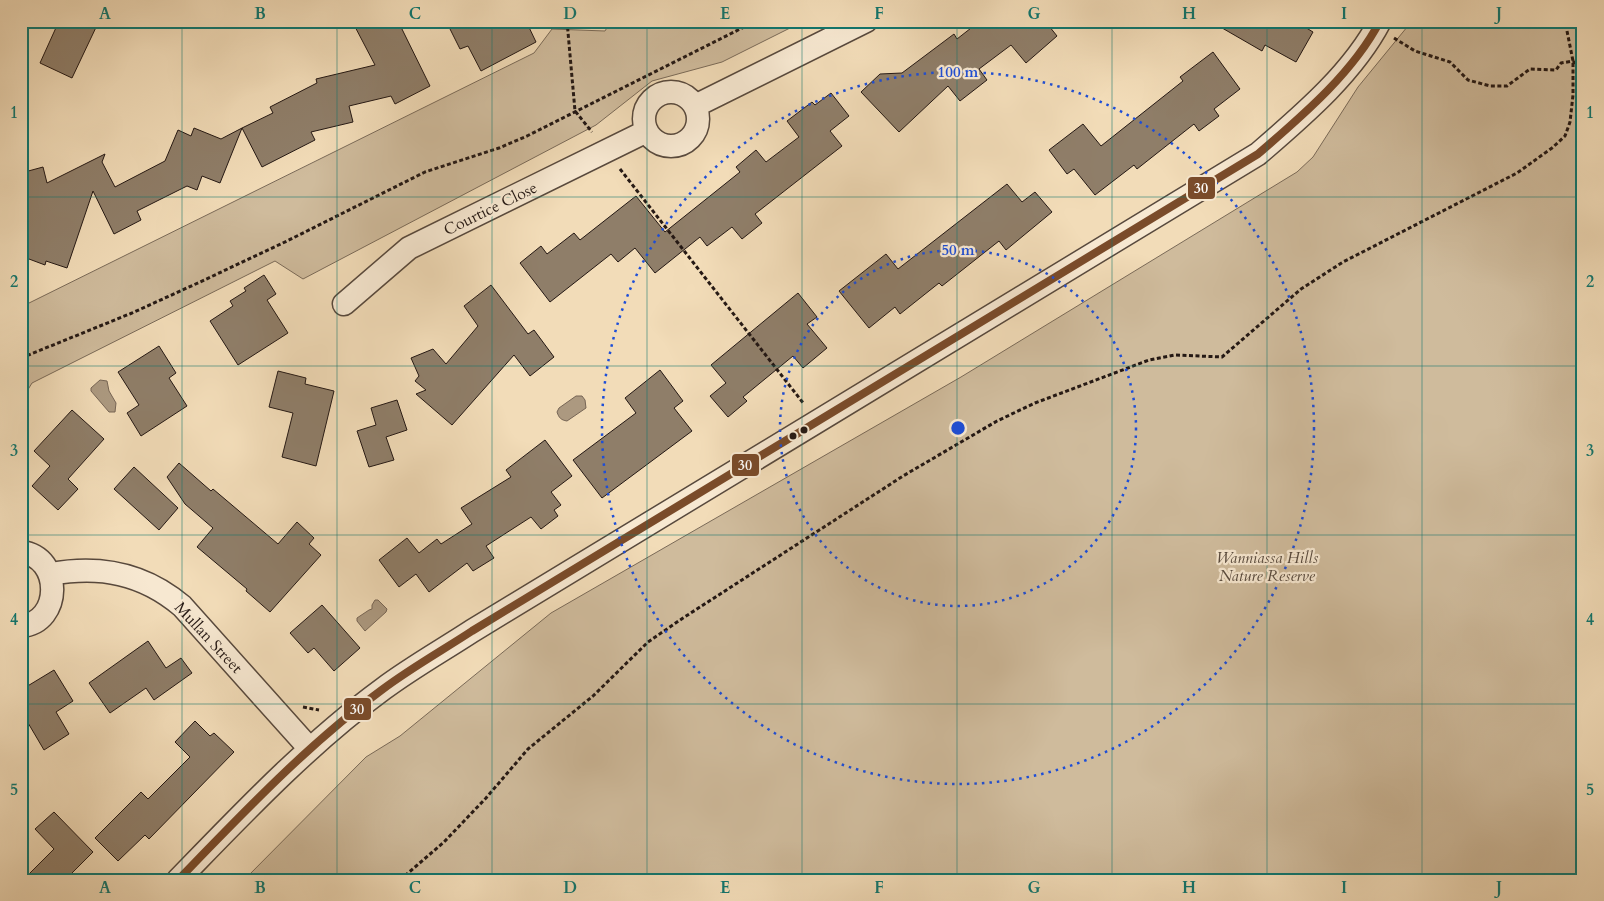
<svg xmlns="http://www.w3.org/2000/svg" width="1604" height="901" viewBox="0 0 1604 901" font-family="Cardo,serif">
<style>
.green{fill:#cfbb9c;stroke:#7a6a58}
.water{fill:#ac9980;stroke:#766555}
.building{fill:#8f7e69;stroke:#241814}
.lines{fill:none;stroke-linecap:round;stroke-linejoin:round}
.minor-casing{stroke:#58493d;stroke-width:25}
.path{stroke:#241814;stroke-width:3;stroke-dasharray:4 2.5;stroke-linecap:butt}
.minor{stroke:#f7e8d1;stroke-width:22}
.bus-1-casing{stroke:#f7e8d1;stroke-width:11}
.bus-1{stroke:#7a4b2a;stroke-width:8}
.grid{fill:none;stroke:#0f766e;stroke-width:1;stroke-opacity:0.55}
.ring{fill:none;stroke:#1d4ed8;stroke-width:2.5;stroke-dasharray:2.5 5}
.bus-dot{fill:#241814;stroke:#f7e8d1;stroke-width:2}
.labels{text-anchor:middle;stroke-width:4.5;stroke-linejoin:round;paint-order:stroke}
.street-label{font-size:16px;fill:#241814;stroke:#f7e8d1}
.park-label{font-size:16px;font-style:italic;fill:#57493d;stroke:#f7e8d1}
.centre{fill:#1d4ed8;stroke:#f7e8d1;stroke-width:2.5}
.ring-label{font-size:15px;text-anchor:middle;font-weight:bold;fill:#1d4ed8;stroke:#f7e8d1;stroke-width:4.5;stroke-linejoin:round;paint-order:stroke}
.line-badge{stroke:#f7e8d1;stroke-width:2}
.badge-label{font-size:14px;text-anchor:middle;font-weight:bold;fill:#fff}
.neatline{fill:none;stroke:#0f766e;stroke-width:2}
.grid-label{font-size:16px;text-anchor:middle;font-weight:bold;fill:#0f766e}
</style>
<rect width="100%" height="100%" fill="#f2dcb8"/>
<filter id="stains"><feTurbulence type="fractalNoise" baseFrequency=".004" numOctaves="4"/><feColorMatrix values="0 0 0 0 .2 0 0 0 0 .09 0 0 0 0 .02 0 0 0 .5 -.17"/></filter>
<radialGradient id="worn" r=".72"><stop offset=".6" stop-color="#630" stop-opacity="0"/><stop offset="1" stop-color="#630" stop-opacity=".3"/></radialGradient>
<path class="green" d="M611,21H804L722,62L652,81L596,125L303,279L275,261L32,383L21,401V307L534,53L552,29L605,31Z
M1412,21H1583V880H244L366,757L400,736L551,613L961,377L1297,172L1313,157L1358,87Z"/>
<path class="water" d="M100,380L107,381L109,391L116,403L115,412H109L91,391V388Z
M576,396H582L585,400L586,408L567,421C561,420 559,418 557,412L559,408Z
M375,600H378L387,609L386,612L365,631L357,621V618L369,610L372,609V605Z"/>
<path class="building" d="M59,21H99L72,78L40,63Z
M352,21H398L430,86L395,104L391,96L349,106L353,122L311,132L315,140L262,167L242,128L273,113L270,107L317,83L316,79L375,65Z
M446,21H526L536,42L481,71L468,46L460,49Z
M980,21H1045L1057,36L1026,63L1011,45L979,69L987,80L960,101L948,86L899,132L861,92L880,74L902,73L954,34L957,39Z
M1210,21H1295L1313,32L1296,62L1265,45L1262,51Z
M1213,52L1240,89L1214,109L1219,116L1199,131L1194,124L1137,169L1134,165L1095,195L1074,169L1067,174L1049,150L1083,124L1101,146L1183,81L1180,77Z
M831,93L849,116L830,131L842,146L755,214L762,223L742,239L732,227L707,246L700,237L655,273L635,248L618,262L611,254L550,302L520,263L541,246L547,254L574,233L580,240L636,196L665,232L740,172L736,167L756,150L766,162L799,137L787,121L812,102L815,105Z
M194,128L221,139L242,128L220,183L202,176L197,190L187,186L137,211L141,220L114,234L93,191L67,268L46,261L45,265L21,256V173L43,167L47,183L105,154L102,162L115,187L165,161L178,130L191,136Z
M1007,184L1022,202L1035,192L1052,212L1006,250L999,241L942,286L939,283L900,314L895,307L869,328L839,291L886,254L898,269Z
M264,275L276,294L267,300L288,333L238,365L210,321L233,306L230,301L246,291L244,288Z
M491,285L528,334L534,330L554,357L530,376L514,355L452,425L416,394L426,390L415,381L419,376L411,358L433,349L446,364L478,326L464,306Z
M798,293L817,317L807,324L827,348L803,368L793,356L743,397L747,401L728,417L710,396L726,383L711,365Z
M159,346L176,373L169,378L187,406L141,436L127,413L139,405L118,372Z
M660,370L683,401L674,408L692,431L602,498L573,460L636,413L625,398Z
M278,371L306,378L305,384L334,391L316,466L282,457L293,413L269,407Z
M397,400L407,430L386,437L394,460L369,467L357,431L376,425L371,408Z
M72,410L104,439L68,479L78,489L58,510L32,486L50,466L34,451Z
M545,440L572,476L551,492L561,505L554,510L558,516L541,529L531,517L486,546L494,558L473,571L467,563L429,592L416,574L399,587L379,560L407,538L419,553L437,539L441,544L472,524L461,508L511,477L506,470Z
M179,463L211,491L213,489L278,544L297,522L314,538L309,544L321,555L270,612L246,591L247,589L197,547L213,528L185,504L167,477Z
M134,467L178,508L159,530L114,489Z
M322,605L360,648L334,671L314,648L308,653L290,633Z
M148,641L166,668L181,658L192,673L154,700L146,688L110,713L89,683Z
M54,670L73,701L56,712L69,734L44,750L21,711V690Z
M195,721L210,736L214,733L234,752L149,839L145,835L118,861L95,838L141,792L148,799L190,757L175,742Z
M54,812L93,852L65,880H23L54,849L35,829Z"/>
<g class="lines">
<defs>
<path id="minor" d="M644 119a27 27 0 1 1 54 0a27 27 0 1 1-54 0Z
M695,106L866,21
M344,304L409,248L647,131
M21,552C63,557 62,623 21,626
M51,574C100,565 143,573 182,606L310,749
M178,880C243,813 308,744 383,689C411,668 443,650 472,631L1258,154C1302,116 1353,73 1380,21"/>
</defs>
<use href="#minor" class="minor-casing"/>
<path class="path" d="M567,21L575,111L592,132
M1394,38L1415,51L1450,62L1468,80L1490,86H1507L1530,69L1556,70L1561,63L1573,61L1583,71
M620,169L804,404
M21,358L132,313L200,282L287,241L425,172L499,148L527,136L756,21
M303,707L319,710
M400,880L444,842L486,798L528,749L593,696L648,642L683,618L903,476L997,421L1035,403L1149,360L1175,355L1222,357L1301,289L1343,262L1517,173L1552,148L1565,136L1570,122L1573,95V61L1565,21"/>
<use href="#minor" class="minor"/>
<defs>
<path id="bus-1" d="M178,880C243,813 308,744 383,689C411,668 443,650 472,631L1258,154C1302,116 1353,73 1380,21"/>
</defs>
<use href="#bus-1" class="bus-1-casing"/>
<use href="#bus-1" class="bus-1"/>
</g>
<path class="grid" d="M182,21V880M337,21V880M492,21V880M647,21V880M802,21V880M957,21V880M1112,21V880M1267,21V880M1422,21V880M21,197H1583M21,366H1583M21,535H1583M21,704H1583"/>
<g class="ring">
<circle cx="958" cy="428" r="178"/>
<circle cx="958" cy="428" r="356"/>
</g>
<g class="bus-dot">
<circle cx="804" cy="430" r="4.5"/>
<circle cx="793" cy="436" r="4.5"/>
</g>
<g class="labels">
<g class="street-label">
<text transform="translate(490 208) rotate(-26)" y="6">Courtice Close</text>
<text transform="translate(209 637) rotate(47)" y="6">Mullan Street</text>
</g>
<g class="park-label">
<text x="1267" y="563">Wanniassa Hills<tspan x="1267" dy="18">Nature Reserve</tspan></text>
</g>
</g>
<circle cx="958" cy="428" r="8" class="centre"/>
<g class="ring-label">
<text x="958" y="77">100 m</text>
<text x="958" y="255">50 m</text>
</g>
<g class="line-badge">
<rect x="1187" y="176" width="29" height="24" rx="5" fill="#7a4b2a"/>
<rect x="731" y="453" width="29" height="24" rx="5" fill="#7a4b2a"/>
<rect x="343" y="697" width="29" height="24" rx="5" fill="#7a4b2a"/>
</g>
<g class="badge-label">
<text x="1201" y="193">30</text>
<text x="745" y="470">30</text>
<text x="357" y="714">30</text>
</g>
<rect width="1604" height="901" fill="none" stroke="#f2dcb8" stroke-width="55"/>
<rect x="28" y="28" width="1548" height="846" class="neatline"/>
<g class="grid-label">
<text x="105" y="19">A</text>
<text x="260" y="19">B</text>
<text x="415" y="19">C</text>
<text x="570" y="19">D</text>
<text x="725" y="19">E</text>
<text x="879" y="19">F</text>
<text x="1034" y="19">G</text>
<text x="1189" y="19">H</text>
<text x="1344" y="19">I</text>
<text x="1499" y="19">J</text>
<text x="14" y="118">1</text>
<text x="1590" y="118">1</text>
<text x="14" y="287">2</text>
<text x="1590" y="287">2</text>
<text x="14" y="456">3</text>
<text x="1590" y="456">3</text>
<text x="14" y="625">4</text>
<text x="1590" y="625">4</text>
<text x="14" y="795">5</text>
<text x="1590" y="795">5</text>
<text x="105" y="893">A</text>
<text x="260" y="893">B</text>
<text x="415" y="893">C</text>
<text x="570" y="893">D</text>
<text x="725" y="893">E</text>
<text x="879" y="893">F</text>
<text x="1034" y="893">G</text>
<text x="1189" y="893">H</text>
<text x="1344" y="893">I</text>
<text x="1499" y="893">J</text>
</g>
<rect width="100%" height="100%" filter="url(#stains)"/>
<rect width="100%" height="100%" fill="url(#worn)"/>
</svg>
